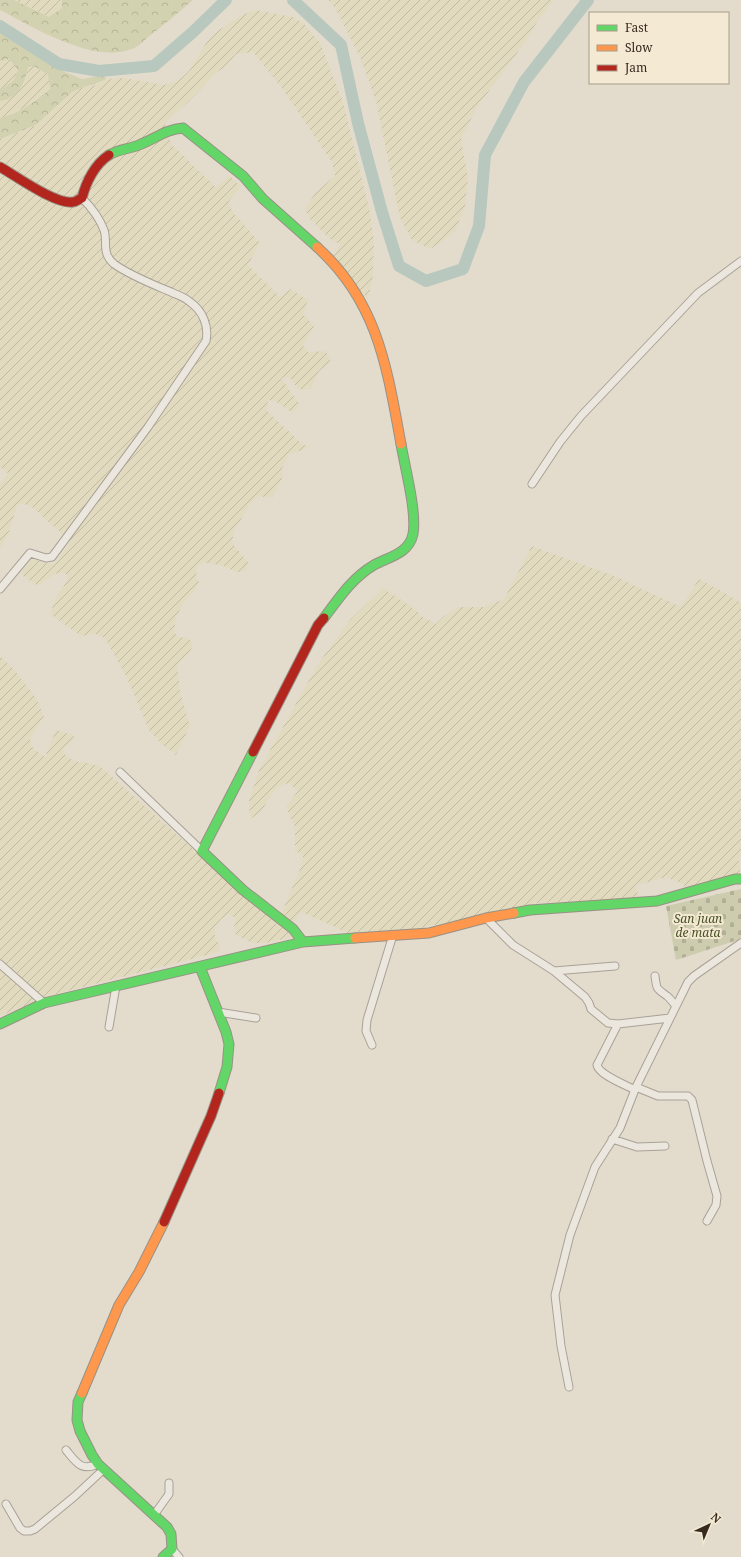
<svg xmlns="http://www.w3.org/2000/svg" width="741" height="1557" viewBox="0 0 741 1557" font-family="'Noto Serif',serif">
<style>
.farmland{fill:url(#farmland-furrows)}
.forest{fill:url(#forest-crowns)}
.cemetery{fill:url(#cemetery-stones)}
.lines{fill:none;stroke-linecap:round;stroke-linejoin:round}
.river{stroke:#b8c8be;stroke-width:12}
.street-casing{stroke:#a8a196;stroke-width:9}
.fast-casing{stroke:#989186;stroke-width:11}
.slow-casing{stroke:#989186;stroke-width:11}
.jam-casing{stroke:#989186;stroke-width:11}
.street{stroke:#ece7de;stroke-width:7}
.fast{stroke:#63d668;stroke-width:9}
.slow{stroke:#ff974d;stroke-width:9}
.jam{stroke:#b3261e;stroke-width:9}
.labels{text-anchor:middle;stroke-width:4;stroke-linejoin:round;paint-order:stroke}
.park-label{font-size:12px;font-style:italic;fill:#485226;stroke:#f4e9d3}
</style>
<defs>
<pattern id="farmland-furrows" width="10" height="10" patternUnits="userSpaceOnUse"><rect width="10" height="10" fill="#e2dabe"/><path d="M-1 1l2-2M0 10L10 0M9 11l2-2" fill="none" stroke="#c2bba3"/></pattern>
<pattern id="forest-crowns" width="20" height="18" patternUnits="userSpaceOnUse"><rect width="20" height="18" fill="#d2d2b0"/><path d="M2 6a3 3 0 1 1 6 0M12 15a3 3 0 1 1 6 0" fill="none" stroke="#b5b497"/></pattern>
<pattern id="cemetery-stones" width="16" height="16" patternUnits="userSpaceOnUse"><rect width="16" height="16" fill="#cdccaf"/><path d="M2 7V4a2 2 0 0 1 4 0v3zM10 15v-3a2 2 0 0 1 4 0v3z" fill="#b1af96"/></pattern>
</defs>
<rect width="100%" height="100%" fill="#e3dccd"/>
<path class="farmland" d="M14,0H62V8L49,17Z
M328,0H554L541,16L518,52L477,107L461,139L468,178L465,207L455,231L442,242L430,249L412,240L400,218L376,101L360,57L335,8Z
M256,10L293,17L304,24L320,43L343,102L369,208L374,241L373,275L368,300L333,255L337,251L340,244L330,239L309,218L305,209L315,193L335,176L332,162L281,87L253,52L236,54L226,66L216,73L188,102L165,123L171,144L216,187L230,176L241,187L229,201L232,211L260,243L248,265L280,297L291,289L308,300L303,314L314,326L303,346L308,352L326,351L331,362L319,371L311,389H298L290,377L281,378L300,405L293,413L275,401L268,400L267,411L300,442L309,448L289,454L282,469L283,476L272,498L258,496L250,504L234,531L232,543L248,562L246,571L236,572L223,566L204,562L197,567L196,578L199,582L195,590L183,603L177,616L174,630L177,637L189,638L193,646L188,654L177,665L180,692L190,726L176,755L166,748L149,730L127,678L105,638L95,634L81,636L50,614L57,595L64,586L68,576L63,572L55,574L38,586L20,574L32,558L43,563L54,564L71,542L32,507L21,503L17,505L8,535L0,548V484L8,473L0,467V139L37,125L72,92L78,88L96,85L107,79L124,78L164,85L178,81L189,71L208,40L219,30L242,15Z
M9,59L18,70L14,80L0,90V61Z
M34,66L48,75L50,89L25,107L6,117L0,118V101H3L25,80L28,67Z
M532,546L614,576L681,607L699,579L727,594L741,603V855L739,858L740,873L685,889L683,884L666,877L635,886L640,899L538,903L468,919L404,931L353,935L301,912L289,931L294,937L265,943H252L236,935L234,927L236,918L228,914L220,920L215,928V937L220,945L219,951L207,955L52,995L0,1016V656L12,667L36,698L44,716L30,739L33,748L45,757L56,730L74,735L73,741L63,749L66,756L77,762H83L100,766L277,924L302,864L303,855L295,851V827L286,807L298,791L288,783L278,787L268,800L261,812L250,819L249,801L259,770L318,664L350,620L383,588L413,608L423,617L436,624L444,616L458,607H484L504,599Z"/>
<path class="forest" d="M0,0H14L49,17L62,8V0H193C178,13 164,25 148,37C144,41 139,46 134,48C97,66 32,27 0,10Z
M0,32L60,70L82,79L105,75L106,79C95,85 83,86 72,92L36,125L0,139V118C18,114 36,101 50,89L48,75L34,66L28,67C25,83 18,99 0,101V90L14,80L18,70L9,59L0,61Z"/>
<path class="cemetery" d="M741,889V939L676,960L666,906Z"/>
<g class="lines">
<path class="river" d="M293,0L341,45L358,123L382,212L399,266L426,281L463,269L479,226L485,155L524,82L588,0
M0,26L59,64L99,71L154,66L193,32L226,0"/>
<defs>
<path id="street" d="M532,484L560,442L581,416L698,293L741,261
M0,589L30,553L46,558L52,557L148,427L206,341C209,326 203,311 190,302C185,297 177,295 171,292C152,284 131,276 114,264C101,253 108,242 104,230C99,217 91,207 82,198
M120,772L202,851
M486,918L513,945L554,971L585,997L589,1003L591,1009L608,1023L618,1024L670,1018
M0,964L44,1003
M554,971L615,966
M655,976C657,990 656,988 667,996C670,998 673,1003 676,1006
M218,1012L256,1018
M618,1024L597,1065C599,1075 626,1085 635,1090
M109,1027L116,986
M372,1045L366,1031L367,1020L393,935
M636,1087L658,1096H688L692,1100L707,1161L717,1196L716,1205L707,1221
M612,1139L637,1147L665,1146
M569,1387L561,1346L555,1295L570,1235L595,1167L620,1128L636,1087L688,982L694,976L741,943
M66,1450C76,1462 81,1472 98,1464
M6,1504L20,1528L24,1531H30L35,1529L75,1496L104,1469
M154,1515L169,1494V1483
M172,1549L179,1557"/>
<path id="fast" d="M109,155C119,149 129,149 139,145C155,139 166,129 183,128L243,176L263,199L317,247
M324,618C339,598 352,578 374,565C388,557 409,554 413,534C417,512 405,468 401,444
M253,752L202,851L243,890L293,929L303,942
M514,913L530,910L657,901L735,879H741
M200,967L226,1032L229,1044L227,1067L219,1093
M0,1024L44,1003L303,942L355,938
M82,1393L78,1402L77,1420L80,1431L92,1455L98,1464L167,1527L171,1534L172,1549L163,1557"/>
<path id="slow" d="M317,247C378,302 387,368 401,444
M355,938L429,933L486,918L514,913
M82,1393L119,1305L139,1272L164,1222"/>
<path id="jam" d="M0,167C16,176 56,205 73,202C76,202 79,199 82,198C86,182 95,164 109,155
M253,752L318,625L324,618
M164,1222L211,1116L219,1093"/>
</defs>
<use href="#street" class="street-casing"/>
<use href="#fast" class="fast-casing"/>
<use href="#slow" class="slow-casing"/>
<use href="#jam" class="jam-casing"/>
<use href="#street" class="street"/>
<use href="#fast" class="fast"/>
<use href="#slow" class="slow"/>
<use href="#jam" class="jam"/>
</g>
<g class="labels">
<g class="park-label">
<text x="698" y="923">San juan<tspan x="698" dy="14">de mata</tspan></text>
</g>
</g>
<rect x="589" y="12" width="140" height="72" fill="#f4e9d3" stroke="#a89c8b"/>
<rect x="597" y="25" width="20" height="6" fill="#63d668" stroke="#a89c8b"/>
<text x="625" y="32" font-size="12" fill="#36291e">Fast</text>
<rect x="597" y="45" width="20" height="6" fill="#ff974d" stroke="#a89c8b"/>
<text x="625" y="52" font-size="12" fill="#36291e">Slow</text>
<rect x="597" y="65" width="20" height="6" fill="#b3261e" stroke="#a89c8b"/>
<text x="625" y="72" font-size="12" fill="#36291e">Jam</text>
<g transform="translate(709 1525) rotate(44)" stroke="#f4e9d3" stroke-width="3" paint-order="stroke">
<path d="M0-3L7 15L0 10L-7 15Z" fill="#36291e"/>
<text y="-6" font-size="11" font-weight="bold" text-anchor="middle" fill="#36291e">N</text>
</g>
</svg>
